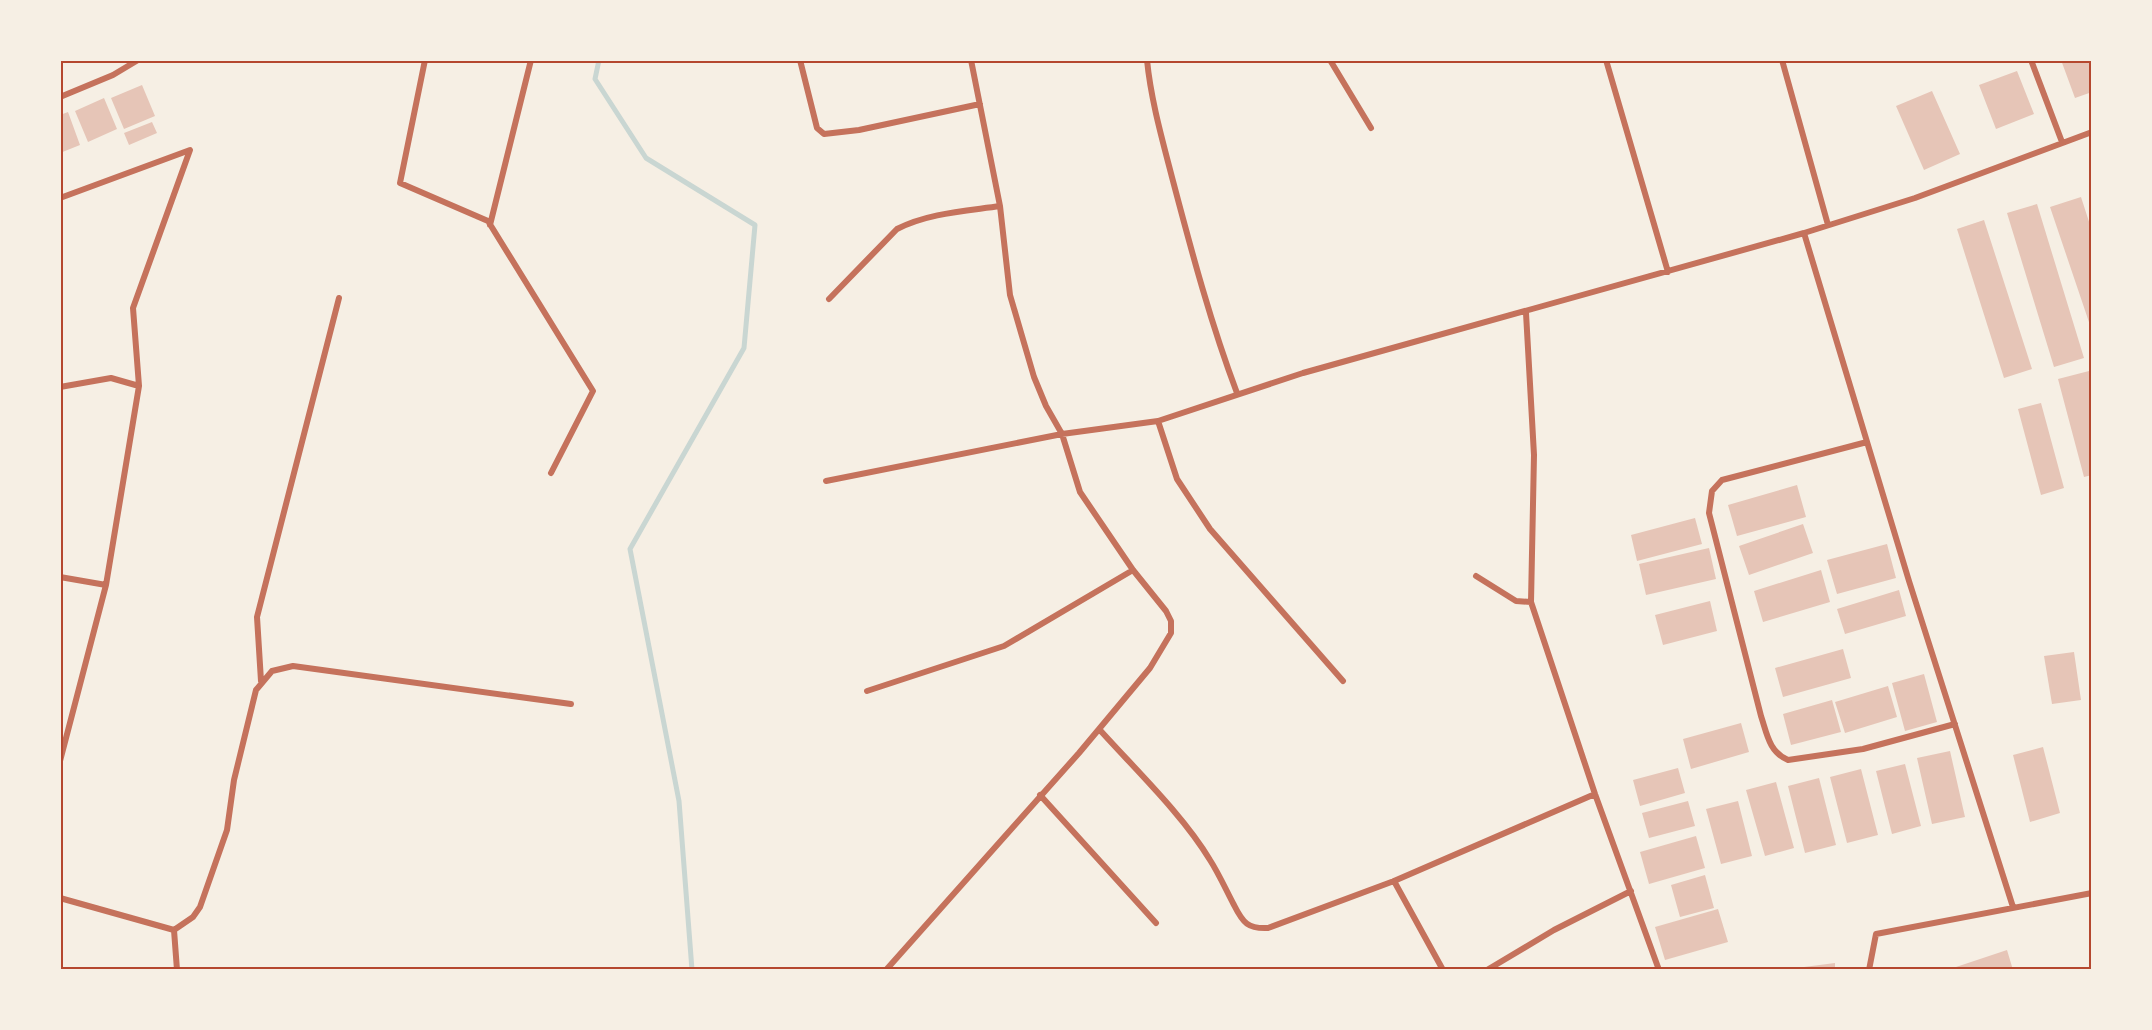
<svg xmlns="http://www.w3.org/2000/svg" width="2152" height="1030" viewBox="0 0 2152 1030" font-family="'Golos Text',sans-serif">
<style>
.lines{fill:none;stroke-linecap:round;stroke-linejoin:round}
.stream{stroke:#c9d6d2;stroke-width:5}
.building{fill:#e6c5b7}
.minor{stroke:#c5725c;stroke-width:6}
.neatline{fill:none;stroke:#b5482f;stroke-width:2}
</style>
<rect width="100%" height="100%" fill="#f6efe4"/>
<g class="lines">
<path class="stream" d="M599,60L595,79L646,158L755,225L744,348L630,549L679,801L692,970"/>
</g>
<path class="building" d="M2061,60H2092V92L2075,98Z
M2017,71L2034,114L1996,129L1979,85Z
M142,85L155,116L124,129L111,98Z
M1932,91L1960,154L1924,170L1896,106Z
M104,98L117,129L88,142L75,111Z
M68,112L80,145L60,153V115Z
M152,122L157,133L129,145L124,133Z
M2081,197L2092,231V331L2050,207Z
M2037,204L2084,358L2054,367L2007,213Z
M1984,220L2032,369L2004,378L1957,229Z
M2089,371L2092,381V475L2084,477L2058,379Z
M2041,403L2064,488L2041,495L2018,409Z
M1797,485L1806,517L1737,536L1728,505Z
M1695,518L1702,544L1637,561L1631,535Z
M1803,524L1813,553L1749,575L1739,546Z
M1887,544L1896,578L1837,594L1827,560Z
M1709,548L1716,579L1646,595L1639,564Z
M1821,570L1830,602L1763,622L1754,591Z
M1899,590L1906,616L1845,634L1837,609Z
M1710,601L1717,631L1663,645L1655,615Z
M1843,649L1851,678L1783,697L1775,668Z
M2074,652L2081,700L2052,704L2044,656Z
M1924,674L1937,722L1905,731L1892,683Z
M1888,686L1897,717L1845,733L1835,702Z
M1832,700L1841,732L1791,745L1783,714Z
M1741,723L1749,752L1691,769L1683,739Z
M2043,747L2060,813L2030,822L2013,755Z
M1950,751L1965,817L1932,824L1917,758Z
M1905,764L1921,826L1892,834L1876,771Z
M1678,768L1685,793L1640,806L1633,780Z
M1861,769L1878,835L1847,843L1830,777Z
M1819,778L1836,845L1805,853L1788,786Z
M1776,782L1794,848L1765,856L1746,790Z
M1688,801L1695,826L1649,838L1642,813Z
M1738,801L1752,856L1721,864L1706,809Z
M1696,836L1705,868L1649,884L1640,852Z
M1705,875L1714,908L1680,917L1671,885Z
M1718,909L1728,942L1665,960L1655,927Z
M2007,950L2013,970H1947Z
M1835,963V970H1805L1804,967Z"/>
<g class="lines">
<path class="minor" d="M425,60L400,183L488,221L593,391L551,473
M800,60L817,128L824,134L859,130L980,104
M1147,60C1151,101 1163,142 1173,181C1192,253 1211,324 1237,393
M1330,60L1371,128
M1606,60L1668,272
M1782,60L1828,225
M2031,60L2062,142
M60,97L113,75L138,60
M60,198L190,150L133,308L139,386L106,585L60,761
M490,225L531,60
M1804,233L1909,581L2013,907
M829,299L897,229C928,213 966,211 1000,206
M1526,313L1534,455L1531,602L1595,794L1659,970
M60,387L111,378L139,386
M1158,421L1177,479L1210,529L1343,681
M1867,442L1722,480L1712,491L1709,513L1761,716C1767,734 1769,752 1788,760L1863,749L1955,724
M826,481L1062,434L1158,421L1303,373L1804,233L1915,198L2092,132
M1476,576L1516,601L1531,602
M60,577L106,585
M261,681L257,617L339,298
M867,691L1004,646L1133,570
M1099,729C1135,769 1183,815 1210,860C1219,874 1226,890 1234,905C1243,923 1248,929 1268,928L1394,881L1595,794
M1040,795L1156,923
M1394,881L1443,970
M60,898L174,930L177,970
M174,930L193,917L200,907L227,830L234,780L256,690L272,671L293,666L571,704
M886,970L1079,753L1150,668L1171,633V621L1166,611L1133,570L1080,492L1062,434L1046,406L1034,377L1010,295L1000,206L971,60
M1487,970L1554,930L1631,891
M1869,970L1876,934L2092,893"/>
</g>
<rect width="2152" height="1030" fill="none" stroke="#f6efe4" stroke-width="123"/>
<rect x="62" y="62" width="2028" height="906" class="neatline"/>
</svg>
